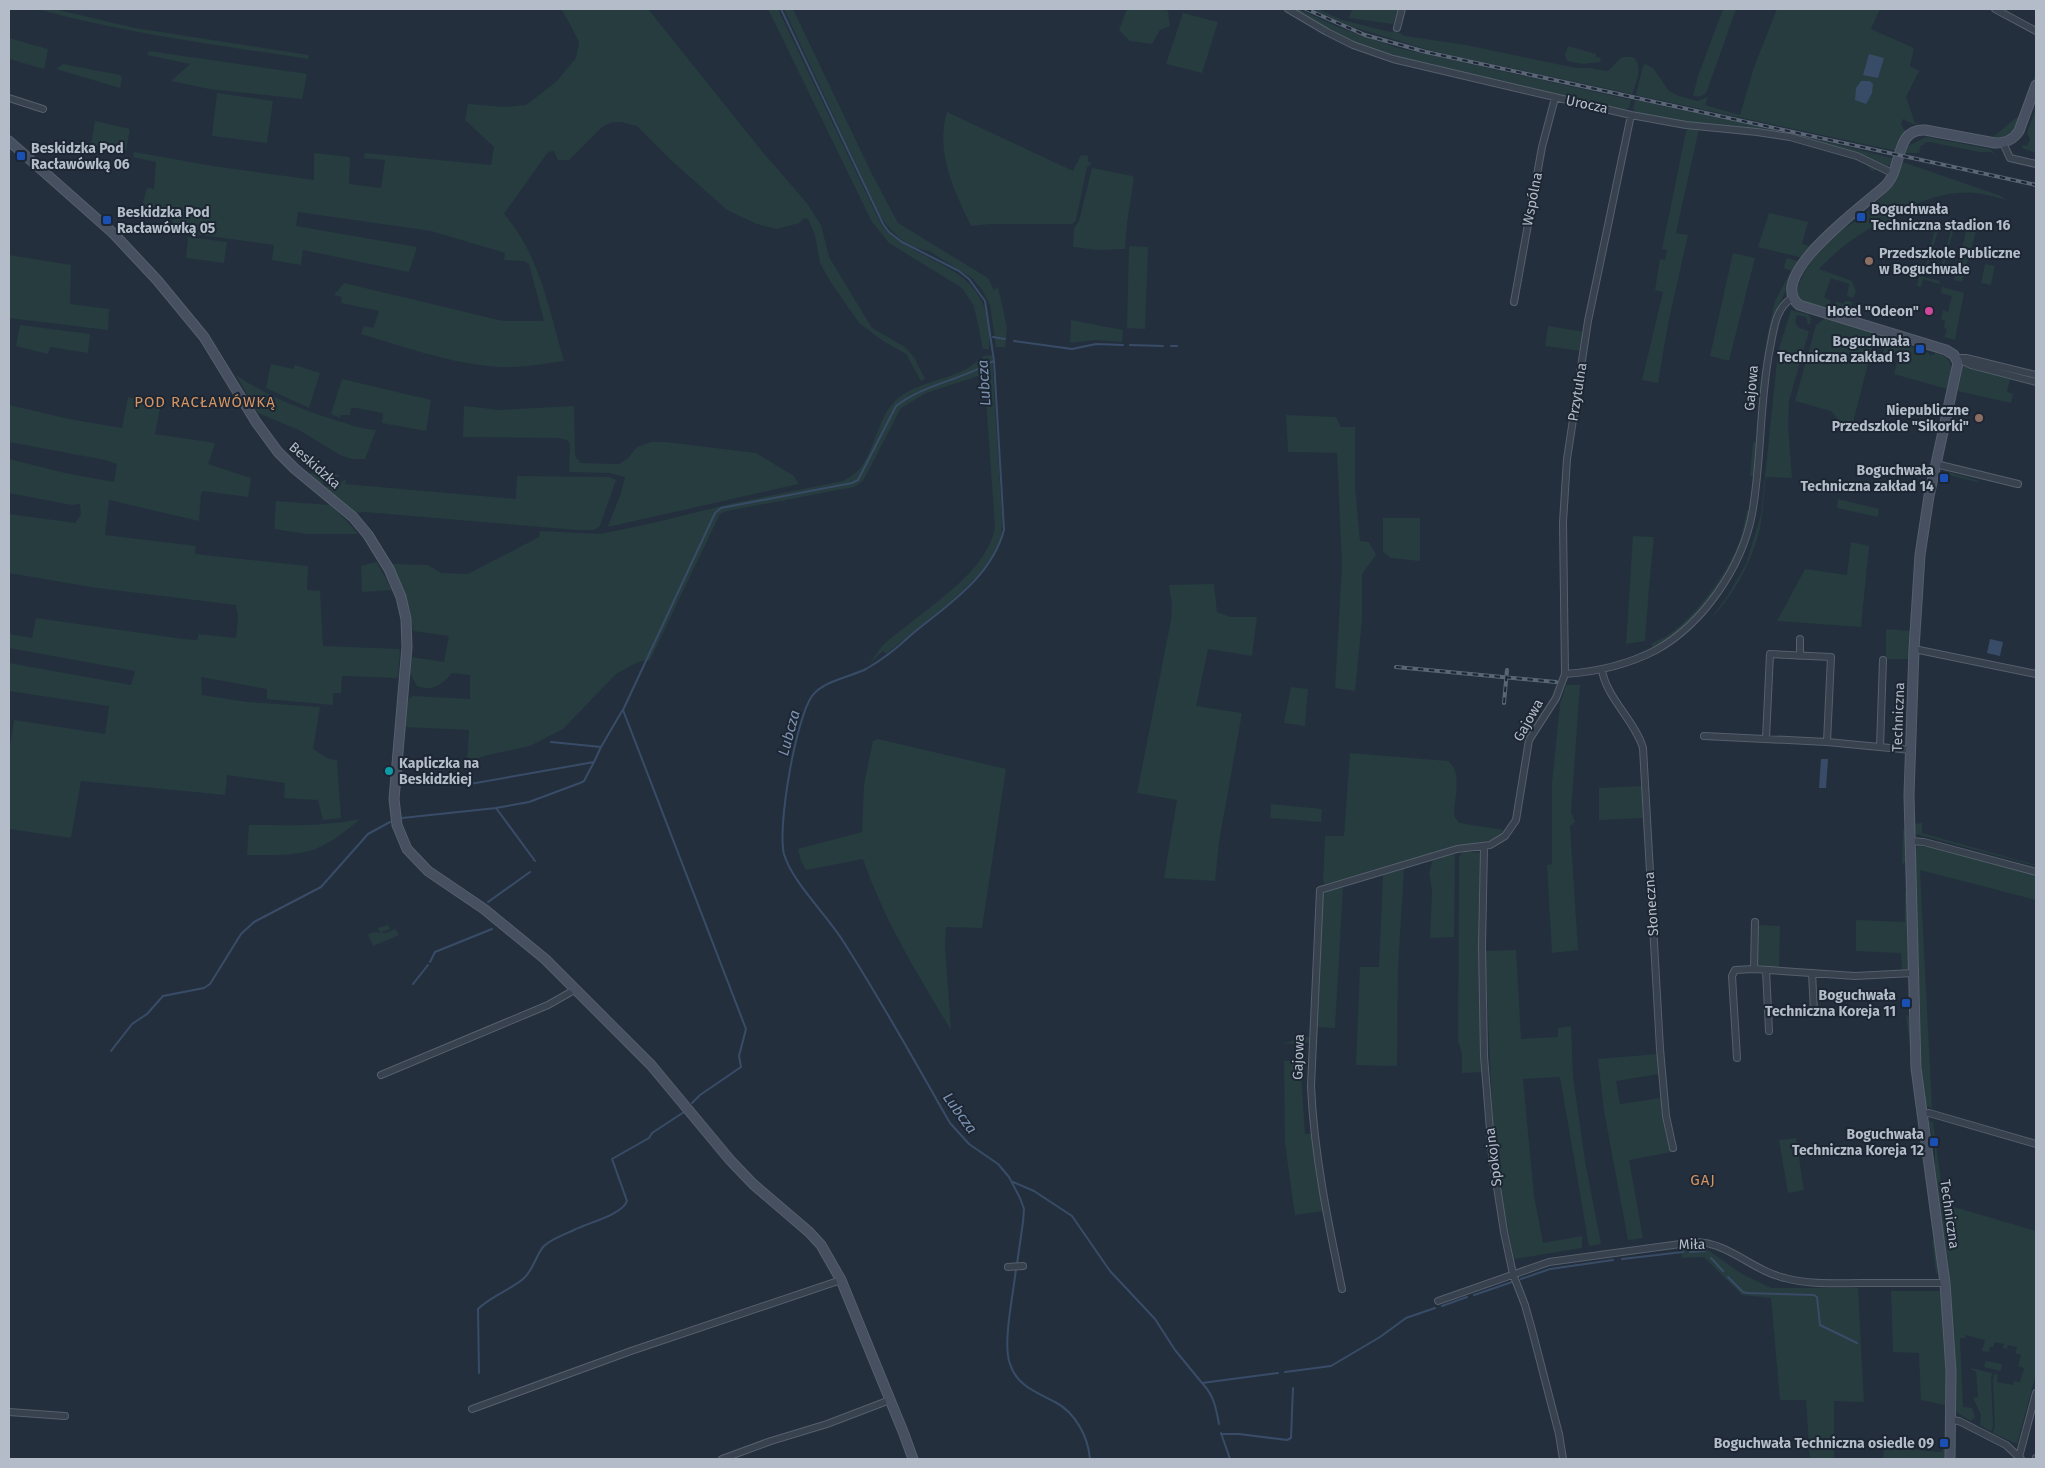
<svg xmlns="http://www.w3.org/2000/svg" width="2045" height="1468" viewBox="0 0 2045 1468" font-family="'Fira Sans',sans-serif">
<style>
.green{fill:#263c3f}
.water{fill:#394c67}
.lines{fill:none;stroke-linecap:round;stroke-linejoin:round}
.stream{stroke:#394c67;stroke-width:2}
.street-casing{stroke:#565f6c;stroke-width:8}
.secondary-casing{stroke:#565f6c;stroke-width:11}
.street{stroke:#38414e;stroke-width:6}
.secondary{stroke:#465061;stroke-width:9}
.rail-casing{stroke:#5a6575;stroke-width:4}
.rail{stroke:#1d2633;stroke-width:2;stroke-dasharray:5.5;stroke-linecap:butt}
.transit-dot{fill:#1a4fb4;stroke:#1d2633;stroke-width:2}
.education-dot{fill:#8d6e63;stroke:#1d2633;stroke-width:2}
.hotel-dot{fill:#d1479c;stroke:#1d2633;stroke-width:2}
.culture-dot{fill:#0f9aa8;stroke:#1d2633;stroke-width:2}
.labels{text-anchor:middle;stroke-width:4;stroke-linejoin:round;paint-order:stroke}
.street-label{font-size:14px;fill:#b4bcc9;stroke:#1d2633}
.poi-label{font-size:14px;font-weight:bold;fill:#b4bcc9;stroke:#1d2633;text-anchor:end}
.water-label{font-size:15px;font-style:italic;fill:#7c92b1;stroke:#1d2633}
.neighbourhood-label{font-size:15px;letter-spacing:1px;fill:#d59563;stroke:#1d2633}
</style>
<rect width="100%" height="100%" fill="#242f3e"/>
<path class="green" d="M38,9H54L135,28L309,55L308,59C218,45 126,34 38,9Z
M561,9H648L761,150L806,202L821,225L829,257L872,328L905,347L914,357L925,379L921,381L906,354L883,341L859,323L830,281L820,263L815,235L808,219L804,218L799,223L777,229L757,224L727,210L673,162L637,126L621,122H613L602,127L569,160H558L554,151L548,152L504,214C540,255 549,310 564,361C548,363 531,366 515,367C467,369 407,348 361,334L364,326L373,328L379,311L341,303L342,297L334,295L344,283L503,321H544L529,264L524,261L504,260L505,253L431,231L298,212L296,226L417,247L409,272L303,250L301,265L272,260L274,245L172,231L173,219L178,212L142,206L147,188L154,189L156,162L133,157L134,152L213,166L314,180V153L350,157L349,184L381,188L385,160L364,158L365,153L491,165L494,147L465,120L468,104L505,107L526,105L556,82L576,58L579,42L570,24Z
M768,9H778L881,224C913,264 979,261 988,322C989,331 990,340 989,349H983L974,306L962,288L889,243L872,222Z
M784,9H793L871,172L898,223L988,278L994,290L998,287L1007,327L1005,347H996L990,305L982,290L972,278L929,251C907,248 892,233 880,216Z
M1127,9H1163L1168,11L1170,26L1160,30L1152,44L1130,41L1119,30Z
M1293,9H1299L1338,27L1398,48L1631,100L1629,108L1624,110L1397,59L1349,41Z
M1312,9H1318L1342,20L1390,32L1396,31L1405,36L1466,45L1576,68H1593L1594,69L1608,71L1622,57H1633C1644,66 1636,82 1632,94L1432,51L1350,26Z
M1352,9H1399L1393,24L1349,18Z
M1723,9H1736L1707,91C1703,97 1700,97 1693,96L1698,76Z
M1777,9H1880L1871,29L1914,48L1910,66L1919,71L1906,97L1915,123L1927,125L1913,124L1903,119L1901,124L1905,131L1897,151L1636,95L1643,66L1645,64L1653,68L1669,91L1679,96L1697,101L1708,97L1705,105L1740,115L1754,67Z
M1183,13L1218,22L1202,73L1166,64Z
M9,38L48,49L44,69L9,59Z
M1568,46L1596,54V57L1601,58L1600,62L1583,64L1567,61L1565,55Z
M149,51L307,74L302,99L209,89L171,81L190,64L147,55Z
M63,64L120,75L122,78L120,88L56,69Z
M2036,72V79C2030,95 2020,134 2002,138C1996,140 1989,138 1983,137L1982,135L1993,137L2017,117L2019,118Z
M217,93L273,101L267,143L212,136Z
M1635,100L1828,142L1895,159L1893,165L1887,166C1829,138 1764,134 1700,125C1679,122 1657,117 1636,113L1633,109Z
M2036,108V153L2022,148L2023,145L2027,146L2030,139L2027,133Z
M947,112L1073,171L1081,155L1088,156V162L1092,163L1087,167L1076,220L1072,224H990L971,226C954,190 935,152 947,112Z
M95,121L130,129L126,150L91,145Z
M1690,128L1699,129L1676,233L1688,235L1668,324L1658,383L1642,380L1663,292L1655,290L1660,259L1665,260L1667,250L1662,249L1686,131Z
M1926,137L1991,149L1997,158L1991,152H1979L1930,142L1924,143V145H1921L1919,153H1905L1908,146Z
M1789,142L1859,160L1879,169L1872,171L1864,162Z
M1903,162L2001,196L2006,200C1996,197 1985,194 1975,193C1948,190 1919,202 1895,212L1897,217C1866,227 1841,246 1819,269L1852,281L1856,291L1853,298L1847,296L1849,284L1831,278L1824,297L1831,301L1827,310C1819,307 1804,305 1799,297C1791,283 1824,244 1835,235C1844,228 1855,222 1863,217V216L1894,184Z
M1092,168L1132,176L1134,178L1127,223L1125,249L1098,250L1073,247L1074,228L1079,221Z
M1883,181L1884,183L1803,258L1758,247L1769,213L1808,222L1802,244L1809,246L1835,221Z
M1933,225H1943L1944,227H1939L1926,272H1924L1935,229L1932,227Z
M1951,225H1957L1958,227L1954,228L1941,276H1939L1951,230L1948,228Z
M1967,225L1974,226L1976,231L1962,282L1954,280L1966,232L1962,228Z
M188,237L227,242L224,263L186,258Z
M1129,246L1148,247L1145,329L1127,328Z
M1733,253L1755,258L1729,361L1710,356Z
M9,255L71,265L70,304L109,309L108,330L9,318Z
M1788,258L1799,262L1773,318L1763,374L1761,393H1759L1767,337L1775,301L1791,271L1784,268L1786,259Z
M1985,264L1995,266L1991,285L1981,283Z
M1919,276L1940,281L1939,284L1923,279L1921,287L1917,286Z
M1942,287L1964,293L1955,340L1944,337L1947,329L1944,328L1945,321L1941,319L1943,310L1948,312L1952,296L1941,293Z
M1836,301L1843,304L1846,301L1852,302L1850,312L1838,308L1833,309Z
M1791,310L1806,314L1807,313L1811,318L1810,324H1808L1806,317L1797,315L1795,322L1799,328L1809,331L1789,401L1788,425L1792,478L1766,477C1764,492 1763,508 1761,523C1754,559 1734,595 1709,621L1728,595L1746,564L1761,515L1778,352Z
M1824,319H1829C1844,323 1859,327 1874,332C1894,339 1910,347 1929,353V355H1934V353C1960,356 1950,380 1948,398H1945L1947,389L1894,374L1898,358L1883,353L1885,342L1874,340L1850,434L1831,411L1795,401L1816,325Z
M1071,320L1123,330L1122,342L1095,340L1070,343Z
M20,325L90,334L88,353L50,347L48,354L16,346Z
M1548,326L1585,332L1581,351L1545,346Z
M992,355L1002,519C1002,528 1002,537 999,546C985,580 916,629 886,654L883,651L869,664C874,658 878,651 883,645C889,639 897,633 904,628C934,603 990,568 995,526L983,359V356Z
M979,359L981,375L926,393L901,408L863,481L854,487L727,511L720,514L650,660L638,662L616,674L563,729L530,746L484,756L467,763L469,730L406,727V700L413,696L470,699V675L452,673C441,685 433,692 417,686L409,672L411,657L444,662L449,636L413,631L409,607L392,564L428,565L441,573L468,574L539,537L540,531L600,534L653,523L734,503L843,481C849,477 856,474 861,467C875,448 877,421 894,402C916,379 959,381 979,359Z
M271,364L293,369L295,365L320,373L309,408L266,388Z
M1963,366L2010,379L2007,392L2013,394L2011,403L1958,391Z
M236,375C267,396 300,409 335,420C348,424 361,429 376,430L365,459H352L340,455L299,430L258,413Z
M342,379L431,400L426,431L382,423L383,413L356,408H351L350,415H340V418L331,414Z
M128,397L161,403L155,434L215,443L208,464L251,478L248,497L203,491L201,494L199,521L109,500L105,535L196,546L195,554L308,566L307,590L320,591L323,646L400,649L398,678L342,676L341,693H333V705L267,699V689L201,677L202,695L247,702L320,707L313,749L329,759L337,760L341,818L323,820L318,800L284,798L285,783L227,775L225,795L81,781L71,838L9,829V747H10L14,720L105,734L109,706L9,691V663L131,685L135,671L9,648V634L32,638L36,618L183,639L197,640L199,634L236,638L238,618L236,605L97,588L9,573V514L75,523L81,515L80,504L72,505L9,493V459L65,473L114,482L117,464L105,460L9,442V405L69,419L122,428Z
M464,406L500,410L574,406L575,454L577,459L581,462L578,463L619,464L627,459L637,447L651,442H666L756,453L794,476L799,484L612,526H608L620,496L625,477L610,473L569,472L570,444L567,440L559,438L463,437Z
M1286,415L1336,417L1341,427H1355V487L1360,541L1369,542L1376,555L1362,574V620L1355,691L1335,688L1342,566L1337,453L1288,452Z
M1753,442L1758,443L1753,476H1750Z
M1945,471L1980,481L1977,482L1945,474Z
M310,473L340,475L333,480L320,484L309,475Z
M517,476L609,477L616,480L600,526L594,530H577L365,512L354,513L325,487L335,485L346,479L345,484L516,499Z
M1838,499L1879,509L1878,517L1837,508Z
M276,501L330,505L346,520L358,534H307L274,529Z
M1747,510L1750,511L1746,531L1730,568H1728C1711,598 1687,631 1653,648L1651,644C1655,641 1660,639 1665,637C1695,618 1728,573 1740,540C1743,530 1745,520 1747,510Z
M1383,518H1420V561L1391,558L1383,552Z
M1633,536L1654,537L1649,587L1645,641L1626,644Z
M1851,542L1869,546L1861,627L1777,621L1805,569L1847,575Z
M377,562L392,590L362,592L361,566Z
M1214,584L1217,612L1230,617H1257L1252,656L1208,649L1196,706L1242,713L1219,842L1215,881L1164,878L1177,800L1137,793L1171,620L1172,604L1169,585Z
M1910,614H1912L1911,639H1909L1911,662L1909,659H1886V629L1910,631Z
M1566,685H1580L1571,812L1575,822L1570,826L1578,950L1552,953L1547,865L1552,864V783L1560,704Z
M1291,687L1308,689L1305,726L1284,723Z
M878,739L1006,769L982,928L946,927L945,946L951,1030C918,975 884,920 863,859L806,870L801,861L798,849L862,832L864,785L873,741Z
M1350,753L1448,761C1463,771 1454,800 1454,816L1459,823L1504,830L1498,838L1490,840L1454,847L1325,884L1323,881L1325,836H1344Z
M1642,786L1643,818L1599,820V788Z
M1271,804L1322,809L1321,822L1270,818Z
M360,819C316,857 303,855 247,855L249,825C286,825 323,827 360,819Z
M1922,823V833L2036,865V866L1916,834L1914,832V824Z
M1903,830L1907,831V861L1902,864Z
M1926,845L2036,875V900L1920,870L1932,1108L1926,1106L1922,1076L1915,850L1918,846L1926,847Z
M1467,851L1480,853L1478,946L1482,1072L1462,1073V1053L1458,1041L1459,875V857L1462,853Z
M1452,854L1455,855L1454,937L1430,938L1432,889L1429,874L1433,859Z
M1404,869L1398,967L1397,1066L1356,1065L1360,967H1379L1383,875Z
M1343,887L1335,1028L1316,1027L1323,896L1326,892Z
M1905,892H1908L1910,968L1905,972L1902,971L1901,953L1856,951V920L1905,922Z
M388,925L390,929L380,933H386L395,929L399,935L373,946L368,934L376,932L380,933L378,928Z
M1761,925L1780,926L1779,969L1760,968L1755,962V927Z
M1516,950L1521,1039L1558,1037V1028L1571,1026L1573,1076L1585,1161L1601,1244L1589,1246L1560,1077L1523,1079L1534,1196L1543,1243L1582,1236V1248L1514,1259L1501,1195L1493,1127L1485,951Z
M1906,1015L1909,1017L1912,1041L1910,1044Z
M1305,1037H1310V1043L1283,1044Z
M1657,1054L1659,1074L1616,1081L1620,1104L1661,1098L1663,1116L1672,1152L1629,1160L1643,1238L1628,1240L1604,1111L1598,1059Z
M1300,1060L1305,1134H1312L1324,1211L1295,1215L1285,1144L1284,1061Z
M1928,1120L1933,1122L1944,1204L2036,1231V1374L2017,1444L1993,1433L1995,1426L1993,1380L1994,1374L1998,1375L1997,1382L2013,1385L2014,1381L2020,1382L2024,1368L2018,1366L2021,1355L2015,1353L2017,1347L2008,1345L2007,1349L2003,1348L2004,1344L1995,1342L1993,1347H1990L1989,1352L1982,1351L1985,1340L1966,1335L1965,1338H1960L1963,1407L1972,1408L1975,1417L1971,1421L1956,1412V1370L1948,1260L1935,1175V1144Z
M1796,1138L1804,1190L1788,1193L1779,1140Z
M1932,1240H1936L1940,1261L1937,1262V1274H1936Z
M1705,1248L1742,1274L1771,1288H1858L1864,1402L1834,1401V1459H1810L1806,1400H1780L1771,1298L1742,1295L1704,1257L1682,1258L1681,1250Z
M1891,1291H1942L1948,1376L1945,1405L1921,1400L1919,1353L1893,1352Z
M1986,1361L2002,1364L2001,1371L1984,1367Z
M1971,1368L1992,1373L1991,1380L1993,1426L1991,1432L1980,1425L1981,1415L1973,1398L1978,1397L1976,1371L1972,1370Z
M1943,1440L1946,1459H1883L1884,1447L1942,1452Z"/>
<path class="water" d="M1869,54L1884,58L1878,78L1863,75Z
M1861,81H1870L1873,84L1872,93L1866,104L1855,100L1856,88Z
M1990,639L2003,642L2000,656L1987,653Z
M1821,759H1828L1826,788H1819Z"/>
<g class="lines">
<path class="stream" d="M781,9L883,224L889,232L902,242L959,271L969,279L985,301L994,361L1004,530C991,578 947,605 911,635C897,648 882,660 866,669C850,677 823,681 812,696C796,718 777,827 784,854C792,882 827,915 843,941C881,1000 915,1062 950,1123L969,1144L998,1164L1009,1177L1020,1198L1024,1209L1023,1222L1017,1264
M993,337L1005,339
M1014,341L1072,349L1096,344L1123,345
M1130,345L1163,346
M1171,346H1177
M551,742L601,747L622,711
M470,784L594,762L601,747
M402,818L496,808
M535,861L496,808L529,802L580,783L584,781L594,762
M488,902L530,872
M430,962L435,952L492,929
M413,984L428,965
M111,1051L132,1024L147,1014L163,996L204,988L210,984L241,934L254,922L321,887L368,834L390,822
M692,1103L700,1095L741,1067L739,1056L746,1029L623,710L715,513L721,508L852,483L858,480L896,406C924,384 963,380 993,361
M1013,1182L1034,1191L1072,1216L1110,1271L1155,1319L1175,1350L1202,1383L1278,1373
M1690,1252L1705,1251
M1711,1258L1723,1271
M1622,1259L1683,1252
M1016,1268C1014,1292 1002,1343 1010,1364C1017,1386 1036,1392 1055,1402C1076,1413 1088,1437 1090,1459
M1728,1277L1743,1292L1747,1293L1814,1295L1817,1297L1820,1325L1857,1343
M1521,1279L1550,1269L1613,1260
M1474,1295L1512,1282
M1442,1306L1467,1297
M1285,1372L1331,1366L1380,1337L1406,1318L1435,1308
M479,1373L478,1309C491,1296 510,1290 523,1279C534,1270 536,1254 544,1246C551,1239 565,1234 574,1230C587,1223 622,1215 627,1201L612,1159L649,1138L652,1133L684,1112
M1203,1384C1214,1396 1216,1408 1219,1424
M1221,1433L1230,1459
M1221,1434H1239L1287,1440L1291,1438L1293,1388"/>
<defs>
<path id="street" d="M1288,9L1327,32L1353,45L1393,59L1631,115L1686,125L1757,132L1790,137L1857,156L1894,174
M1995,9L2036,31
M1397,28L1402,9
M9,98L43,109
M2003,143L2010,158L2036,164
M1514,302L1542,147L1555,98
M1957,358L1971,365L2036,382
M1957,358H1966L2036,375
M1936,464L2018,484
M1914,649L2036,674
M1800,656V639
M1602,670C1606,697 1635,721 1643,748L1660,1049L1666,1116L1673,1148
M1565,674C1596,672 1627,665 1656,650C1703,624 1742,567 1752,514C1762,459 1759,403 1770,348C1774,329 1775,309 1792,298
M1704,736L1827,742L1911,750
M1766,738L1770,654L1831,657L1827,742
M1880,747L1883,660
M1910,841L1924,842L2036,872
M1484,847L1482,946L1484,1056L1492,1155L1504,1232L1513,1274L1525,1305L1532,1330L1559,1434L1563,1459
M1754,969L1755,922
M1766,970L1769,1031
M1812,973L1814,1011
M1737,1058L1732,976L1735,970L1754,969L1855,976L1913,973
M381,1075L548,1005L576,989
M1921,1114L1929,1113L2036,1144
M1008,1267L1023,1266
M1342,1289C1328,1222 1314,1155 1311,1086L1320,890L1457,849L1490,845L1505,836L1516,820L1529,740L1556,698L1565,674L1563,522L1567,459L1588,321L1631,115
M1438,1301L1549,1262L1695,1242C1728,1242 1753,1271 1785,1278C1811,1285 1835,1283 1861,1283C1889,1283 1917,1283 1945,1283
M472,1409L631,1351L841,1280
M9,1412L65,1416
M1951,1420L1959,1421L2006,1445L2021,1459
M2019,1457L2036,1393
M722,1459L771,1441L827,1424L890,1400
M2036,1459V1458"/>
<path id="secondary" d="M9,141L113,233L157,280L204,337L256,422L278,452L295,469L353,517L368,535L389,569L401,597L406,619L407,647L394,799L397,825L407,849L428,871L484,909L545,959L651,1065L730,1160L753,1184L809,1232L821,1245L841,1280L904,1434L913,1459
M1950,1459L1951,1371L1945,1283L1916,1068L1909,795L1914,649L1920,555L1929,496L1958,363L1954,355L1946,350L1799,305C1764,276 1866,204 1885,186C1903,170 1894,128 1925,130L1995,143C2006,143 2013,140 2019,131L2036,85"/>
</defs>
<use href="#street" class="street-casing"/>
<use href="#secondary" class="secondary-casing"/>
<use href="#street" class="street"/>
<use href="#secondary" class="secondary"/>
<defs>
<path id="rail" d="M1306,9L1365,35L1426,52L2036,185
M1396,667L1556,682
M1504,703L1507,670"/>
</defs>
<use href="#rail" class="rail-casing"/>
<use href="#rail" class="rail"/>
</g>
<g class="transit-dot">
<rect x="16" y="151" width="10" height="10" rx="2.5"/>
<rect x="1856" y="212" width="10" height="10" rx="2.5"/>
<rect x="102" y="215" width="10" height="10" rx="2.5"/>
<rect x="1915" y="344" width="10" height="10" rx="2.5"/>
<rect x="1939" y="473" width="10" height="10" rx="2.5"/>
<rect x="1901" y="998" width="10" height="10" rx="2.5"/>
<rect x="1929" y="1137" width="10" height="10" rx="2.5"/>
<rect x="1939" y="1438" width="10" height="10" rx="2.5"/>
</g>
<g class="education-dot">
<circle cx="1869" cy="261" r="5"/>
<circle cx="1979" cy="418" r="5"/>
</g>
<circle class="hotel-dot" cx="1929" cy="311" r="5"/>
<circle class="culture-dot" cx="389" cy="771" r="5"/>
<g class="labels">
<g class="street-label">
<text transform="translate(1587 104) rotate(12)" y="5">Urocza</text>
<text transform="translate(1532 199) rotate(-79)" y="5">Wspólna</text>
<text transform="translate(1751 388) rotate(-85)" y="5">Gajowa</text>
<text transform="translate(1577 392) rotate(-81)" y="5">Przytulna</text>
<text transform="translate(315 465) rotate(41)" y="5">Beskidzka</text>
<text transform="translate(1898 717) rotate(-88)" y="5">Techniczna</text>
<text transform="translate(1528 720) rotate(-61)" y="5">Gajowa</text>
<text transform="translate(1651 904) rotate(-94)" y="5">Słoneczna</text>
<text transform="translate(1298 1057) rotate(-88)" y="5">Gajowa</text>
<text transform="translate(1493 1157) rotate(-97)" y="5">Spokojna</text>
<text transform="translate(1950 1214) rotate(82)" y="5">Techniczna</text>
<text transform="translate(1692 1244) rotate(-1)" y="5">Miła</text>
</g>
<g class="poi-label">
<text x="31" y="153" text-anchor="start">Beskidzka Pod<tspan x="31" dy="16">Racławówką 06</tspan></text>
<text x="1871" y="214" text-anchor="start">Boguchwała<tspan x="1871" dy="16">Techniczna stadion 16</tspan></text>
<text x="117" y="217" text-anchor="start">Beskidzka Pod<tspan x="117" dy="16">Racławówką 05</tspan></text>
<text x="1879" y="258" text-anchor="start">Przedszkole Publiczne<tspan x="1879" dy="16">w Boguchwale</tspan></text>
<text x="1919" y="316">Hotel "Odeon"</text>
<text x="1910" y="346">Boguchwała<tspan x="1910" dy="16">Techniczna zakład 13</tspan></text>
<text x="1969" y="415">Niepubliczne<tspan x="1969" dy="16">Przedszkole "Sikorki"</tspan></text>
<text x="1934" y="475">Boguchwała<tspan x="1934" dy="16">Techniczna zakład 14</tspan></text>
<text x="399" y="768" text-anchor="start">Kapliczka na<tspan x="399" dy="16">Beskidzkiej</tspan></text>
<text x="1896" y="1000">Boguchwała<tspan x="1896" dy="16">Techniczna Koreja 11</tspan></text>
<text x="1924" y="1139">Boguchwała<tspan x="1924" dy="16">Techniczna Koreja 12</tspan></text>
<text x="1934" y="1448">Boguchwała Techniczna osiedle 09</text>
</g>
<g class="water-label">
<text transform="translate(984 383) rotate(-94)" y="5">Lubcza</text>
<text transform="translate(789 733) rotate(-75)" y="5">Lubcza</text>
<text transform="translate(960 1113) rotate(54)" y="5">Lubcza</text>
</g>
<g class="neighbourhood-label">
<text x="205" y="407">POD RACŁAWÓWKĄ</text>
<text x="1703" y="1185">GAJ</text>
</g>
</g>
<rect width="2045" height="1468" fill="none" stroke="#b4bcc9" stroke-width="20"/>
</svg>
